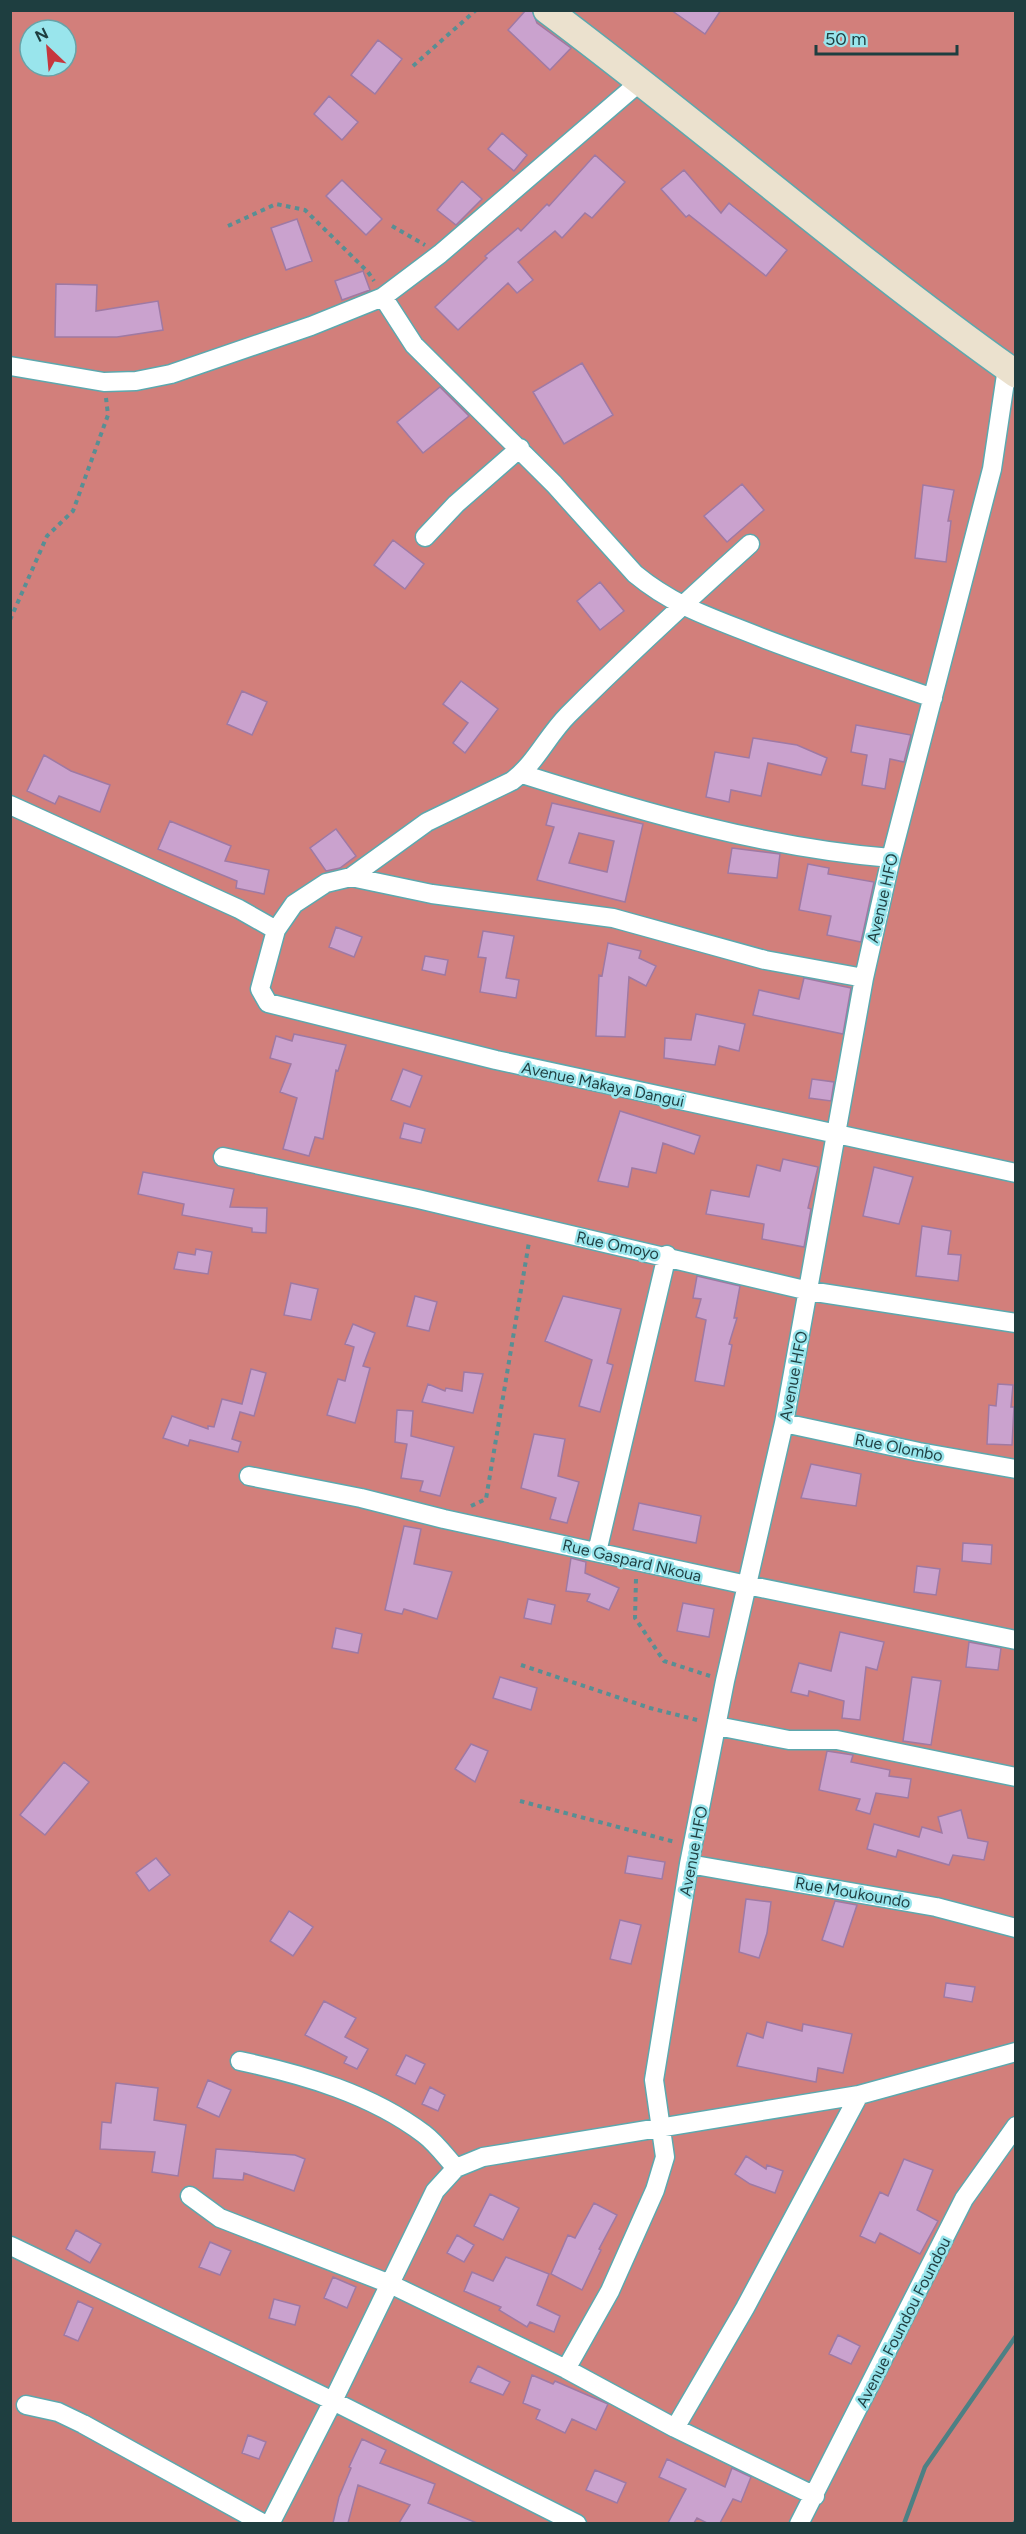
<svg xmlns="http://www.w3.org/2000/svg" width="1026" height="2534" viewBox="0 0 1026 2534" font-family="Figtree,sans-serif">
<style>
.green{fill:#d27f7b;fill-rule:evenodd}
.building{fill:#caa2ce;stroke:#9f79a3;stroke-width:1.5;fill-rule:evenodd}
.lines{fill:none;stroke-linecap:round;stroke-linejoin:round}
.street-casing{stroke:#5ca8ae;stroke-width:21}
.secondary-casing{stroke:#5ca8ae;stroke-width:30}
.path{stroke:#588f94;stroke-width:4;stroke-dasharray:4.5 4.5;stroke-linecap:butt}
.street{stroke:#fff;stroke-width:18}
.secondary{stroke:#ebe1ce;stroke-width:27}
.rail{stroke:#4d8084;stroke-width:4.5}
.labels{text-anchor:middle;stroke-width:5;stroke-linejoin:round;paint-order:stroke}
.street-label{font-size:16px;fill:#1e3e40;stroke:#99e5ec}
</style>
<rect width="100%" height="100%" fill="#8cd8df"/>
<path class="green" d="M11,11H1015V2523H11ZM30,30H66V66H30Z"/>
<path class="building" d="M526,10H532L537,23L571,48L550,70L508,30Z
M671,10H721L705,34Z
M378,40L402,59L375,94L351,75Z
M329,96L358,122L342,140L314,114Z
M502,133L527,155L514,171L488,149Z
M595,155L625,182L592,218L585,213L562,238L555,231L518,262L533,280L517,293L508,283L458,330L435,307L487,258L485,256L518,228L521,231L547,204L549,206Z
M684,170L721,213L729,203L787,250L766,276L689,215L686,217L661,189Z
M342,180L382,219L366,235L326,196Z
M462,181L482,199L456,225L437,210Z
M297,219L312,261L286,270L271,228Z
M363,271L370,290L342,300L335,281Z
M56,284L97,285L96,311L158,301L163,330L117,337H55Z
M582,363L613,415L564,444L533,392Z
M440,387L469,416L423,453L397,422Z
M742,484L764,510L727,542L704,516Z
M923,485L954,490L948,521H951L946,562L915,558Z
M393,540L424,564L405,589L374,565Z
M600,582L624,611L600,630L577,601Z
M461,681L498,709L465,753L453,743L468,723L443,704Z
M242,691L267,702L252,735L227,724Z
M856,725L911,735L904,762L890,759L885,789L862,785L867,755L851,752Z
M753,738L797,745L827,758L821,775L768,763L761,796L731,790L729,802L706,797L715,752L749,758Z
M44,755L71,771L110,785L100,812L59,796L55,804L27,791Z
M552,803L643,824L625,902L537,880L554,827L546,825ZM579,833L614,841L607,872L569,863Z
M170,821L231,846L225,861L269,870L264,894L236,888L237,881L158,849Z
M336,829L356,856L340,868L326,871L310,848Z
M732,848L780,854L777,878L728,873Z
M808,864L829,868L828,874L874,882L861,942L827,935L831,916L799,910Z
M336,927L362,937L354,957L329,947Z
M483,931L514,936L506,978L519,980L516,998L480,992L486,958L478,957Z
M608,943L641,951L639,958L656,966L646,986L629,977L625,1037L596,1036L599,975L602,976Z
M425,956L448,960L445,975L422,970Z
M804,978L851,988L843,1034L753,1015L759,990L799,999Z
M696,1014L745,1024L739,1051L719,1046L715,1065L664,1058L665,1038L691,1040Z
M294,1034L346,1045L338,1071L336,1070L323,1139L315,1137L309,1156L283,1149L297,1098L280,1092L291,1064L270,1058L276,1036L292,1041Z
M403,1069L422,1076L410,1107L391,1100Z
M812,1079L834,1082L831,1101L809,1098Z
M620,1111L700,1136L694,1154L663,1143L656,1173L632,1168L628,1187L598,1181Z
M404,1123L425,1129L421,1143L400,1138Z
M783,1159L818,1167L808,1208L811,1209L804,1247L762,1239L764,1224L706,1214L711,1190L749,1197L757,1165L780,1171Z
M874,1167L913,1177L899,1224L863,1216Z
M143,1172L234,1189L230,1207L267,1208L266,1233L252,1232V1228L182,1215L184,1204L138,1194Z
M922,1226L951,1231L948,1254L961,1255L958,1281L916,1276Z
M196,1249L212,1252L208,1274L174,1269L178,1252L195,1255Z
M697,1276L740,1286L734,1318H737L729,1344L732,1345L724,1386L695,1381L706,1320L696,1317L701,1299L693,1298Z
M291,1283L318,1289L311,1320L284,1315Z
M415,1296L437,1302L429,1331L407,1326Z
M563,1296L621,1309L607,1363L613,1365L600,1412L579,1406L592,1360L545,1341Z
M353,1324L375,1333L363,1366L370,1368L355,1423L327,1415L338,1379L345,1381L354,1347L345,1344Z
M251,1369L266,1373L254,1416L240,1412L232,1439L241,1442L238,1452L190,1440L188,1446L163,1438L172,1416L208,1429V1426L214,1427L222,1399L242,1404Z
M464,1372L483,1374L473,1413L422,1402L428,1384L445,1391L446,1388L462,1391Z
M998,1384L1013,1385L1011,1407H1014L1012,1445L987,1444L989,1405L996,1406Z
M397,1410L413,1411L411,1436L454,1447L440,1496L420,1491L423,1481L401,1478L407,1444L395,1442Z
M534,1434L565,1439L558,1476L579,1482L567,1523L550,1519L556,1498L521,1488Z
M811,1464L861,1474L856,1506L801,1498Z
M639,1503L701,1516L696,1543L633,1530Z
M404,1526L421,1529L414,1564L452,1572L437,1619L404,1609L402,1614L385,1610Z
M963,1543L992,1545L991,1564L962,1561Z
M571,1558L586,1562L585,1573L619,1588L609,1610L587,1601L590,1594L566,1591Z
M917,1566L940,1569L936,1595L914,1592Z
M528,1599L555,1605L551,1624L524,1618Z
M683,1603L714,1609L709,1637L677,1631Z
M336,1628L362,1634L358,1653L332,1648Z
M840,1632L884,1642L877,1670L866,1667L860,1720L842,1718L844,1701L809,1691L808,1696L791,1692L799,1663L831,1671Z
M969,1642L1001,1648L998,1670L966,1667Z
M500,1677L537,1688L531,1710L493,1698Z
M912,1677L941,1681L931,1745L903,1741Z
M471,1744L488,1751L475,1782L455,1769Z
M827,1751L853,1755L851,1762L890,1770L889,1776L911,1779L908,1798L876,1793L870,1814L856,1810L860,1799L819,1790Z
M64,1762L89,1782L45,1835L20,1815Z
M961,1810L968,1838L988,1842L984,1860L953,1855L949,1865L898,1850L896,1857L867,1849L874,1824L919,1837L922,1827L942,1833L938,1817Z
M628,1856L665,1862L662,1879L625,1873Z
M156,1858L170,1875L149,1891L136,1873Z
M746,1899L771,1902L767,1933L759,1958L739,1952Z
M835,1901L857,1905L843,1947L822,1940Z
M289,1911L313,1927L293,1956L270,1941Z
M620,1920L641,1925L631,1964L610,1959Z
M946,1983L975,1987L972,2002L944,1997Z
M324,2001L356,2018L345,2037L368,2049L357,2069L344,2063L347,2057L305,2035Z
M767,2022L802,2031L803,2024L852,2034L843,2073L818,2068L816,2082L737,2066L747,2033L763,2038Z
M406,2055L425,2064L415,2084L396,2075Z
M208,2080L231,2090L219,2117L197,2107Z
M116,2083L158,2088L154,2120L186,2125L178,2176L152,2172L155,2152L100,2149L102,2122L111,2123Z
M430,2087L445,2095L438,2111L422,2104Z
M216,2149L295,2155L305,2159L294,2191L244,2173L243,2180L213,2178Z
M746,2156L766,2169L767,2165L783,2171L775,2193L750,2184L735,2174Z
M904,2159L933,2170L917,2210L938,2221L920,2254L880,2233L875,2243L860,2236L880,2192L888,2196Z
M490,2194L519,2208L503,2240L474,2226Z
M594,2203L617,2215L599,2249L601,2250L582,2290L551,2274L568,2235L575,2238Z
M76,2230L101,2244L90,2263L66,2249Z
M457,2235L474,2245L464,2262L447,2253Z
M210,2242L231,2251L220,2275L199,2267Z
M506,2257L549,2274L537,2305L560,2316L554,2332L530,2322L527,2327L499,2310L501,2307L464,2291L472,2272L493,2281Z
M333,2277L356,2287L347,2308L324,2298Z
M274,2299L300,2306L295,2325L269,2318Z
M78,2301L93,2308L78,2341L64,2335Z
M838,2335L860,2346L851,2364L829,2354Z
M478,2366L510,2382L503,2395L470,2382Z
M532,2375L553,2384L555,2381L608,2404L596,2430L572,2419L565,2433L536,2419L540,2410L523,2403Z
M248,2435L266,2442L259,2459L242,2453Z
M362,2439L386,2450L380,2463L435,2484L428,2503L477,2523H399L410,2505L358,2485L348,2523H333L339,2497L351,2468L349,2467Z
M667,2459L725,2487L732,2468L751,2477L741,2502L733,2499L720,2523H707L697,2518L694,2523H668L686,2489L659,2477Z
M595,2470L626,2483L617,2503L586,2490Z"/>
<g class="lines">
<defs>
<path id="street" d="M383,297L414,345L554,484L635,574C675,607 713,618 760,637C817,659 875,678 933,698
M10,366L104,382L136,381L171,374L311,326L383,297L440,254L641,81
M425,537L456,504L520,448
M522,774C642,812 765,848 891,858
M10,805L239,909L276,930
M351,877L427,822L512,781C536,763 547,736 568,715C627,656 688,600 750,544
M864,978L765,960L613,918L432,894L351,877L326,883L294,904L276,930L260,989L268,1003L496,1060L1016,1173
M223,1157L418,1199L809,1291L1016,1323
M784,1423L919,1452L1016,1469
M249,1476L361,1498L444,1519L747,1585L1016,1640
M597,1552L667,1255
M717,1726L789,1740H837L1016,1777
M689,1864L936,1907L1016,1928
M240,2061C305,2075 371,2094 424,2134C436,2143 446,2157 456,2168
M190,2196L220,2218L390,2284L566,2369L675,2428L815,2496
M11,2246L333,2401L577,2524
M566,2369L610,2291L655,2190L665,2157L654,2080L689,1864L725,1681L784,1423L864,978L891,858L992,469L1007,368
M26,2405L58,2412L83,2424L264,2524
M675,2428L745,2308L859,2095
M270,2524L331,2405L435,2191L456,2168L483,2157L859,2095L1016,2052
M799,2524L964,2199L1016,2126"/>
<path id="secondary" d="M547,10C705,128 854,259 1016,374"/>
</defs>
<use href="#street" class="street-casing"/>
<use href="#secondary" class="secondary-casing"/>
<path class="path" d="M413,66L476,10
M228,226L276,204L305,210L368,272L374,281
M392,226L425,245
M10,620L47,536L73,511L108,415L106,398
M471,1506L486,1499L529,1242
M636,1579L635,1618L664,1661L710,1676
M521,1665L650,1708L701,1721
M520,1801L675,1842"/>
<use href="#street" class="street"/>
<use href="#secondary" class="secondary"/>
<path class="rail" d="M904,2524L925,2467L1016,2336
M1014,2524L1016,2521"/>
</g>
<g class="labels">
<g class="street-label">
<text transform="translate(882 898) rotate(-77)" y="6">Avenue HFO</text>
<text transform="translate(603 1084) rotate(12)" y="6">Avenue Makaya Dangui</text>
<text transform="translate(618 1245) rotate(12)" y="6">Rue Omoyo</text>
<text transform="translate(793 1376) rotate(-79)" y="6">Avenue HFO</text>
<text transform="translate(899 1447) rotate(11)" y="6">Rue Olombo</text>
<text transform="translate(632 1560) rotate(13)" y="6">Rue Gaspard Nkoua</text>
<text transform="translate(693 1851) rotate(-79)" y="6">Avenue HFO</text>
<text transform="translate(853 1892) rotate(10)" y="6">Rue Moukoundo</text>
<text transform="translate(903 2322) rotate(-63)" y="6">Avenue Foundou Foundou</text>
</g>
</g>
<rect width="1026" height="2534" fill="none" stroke="#1e3e40" stroke-width="24"/>
<g transform="translate(48 48) rotate(334)"><circle r="28" fill="#99e5ec" stroke="#68a2a7" stroke-width="1.5"/>
<path d="M0-4.5L10 22L0 15L-10 22Z" fill="#c6373d"/>
<text y="-9" font-size="16" font-weight="bold" text-anchor="middle" fill="#1e3e40">N</text>
</g>
<path d="M816 45v9h141v-9" fill="none" stroke="#1e3e40" stroke-width="3"/>
<text x="825" y="45" font-size="18" fill="#1e3e40" stroke="#99e5ec" stroke-width="4.5" paint-order="stroke">50 m</text>
</svg>
